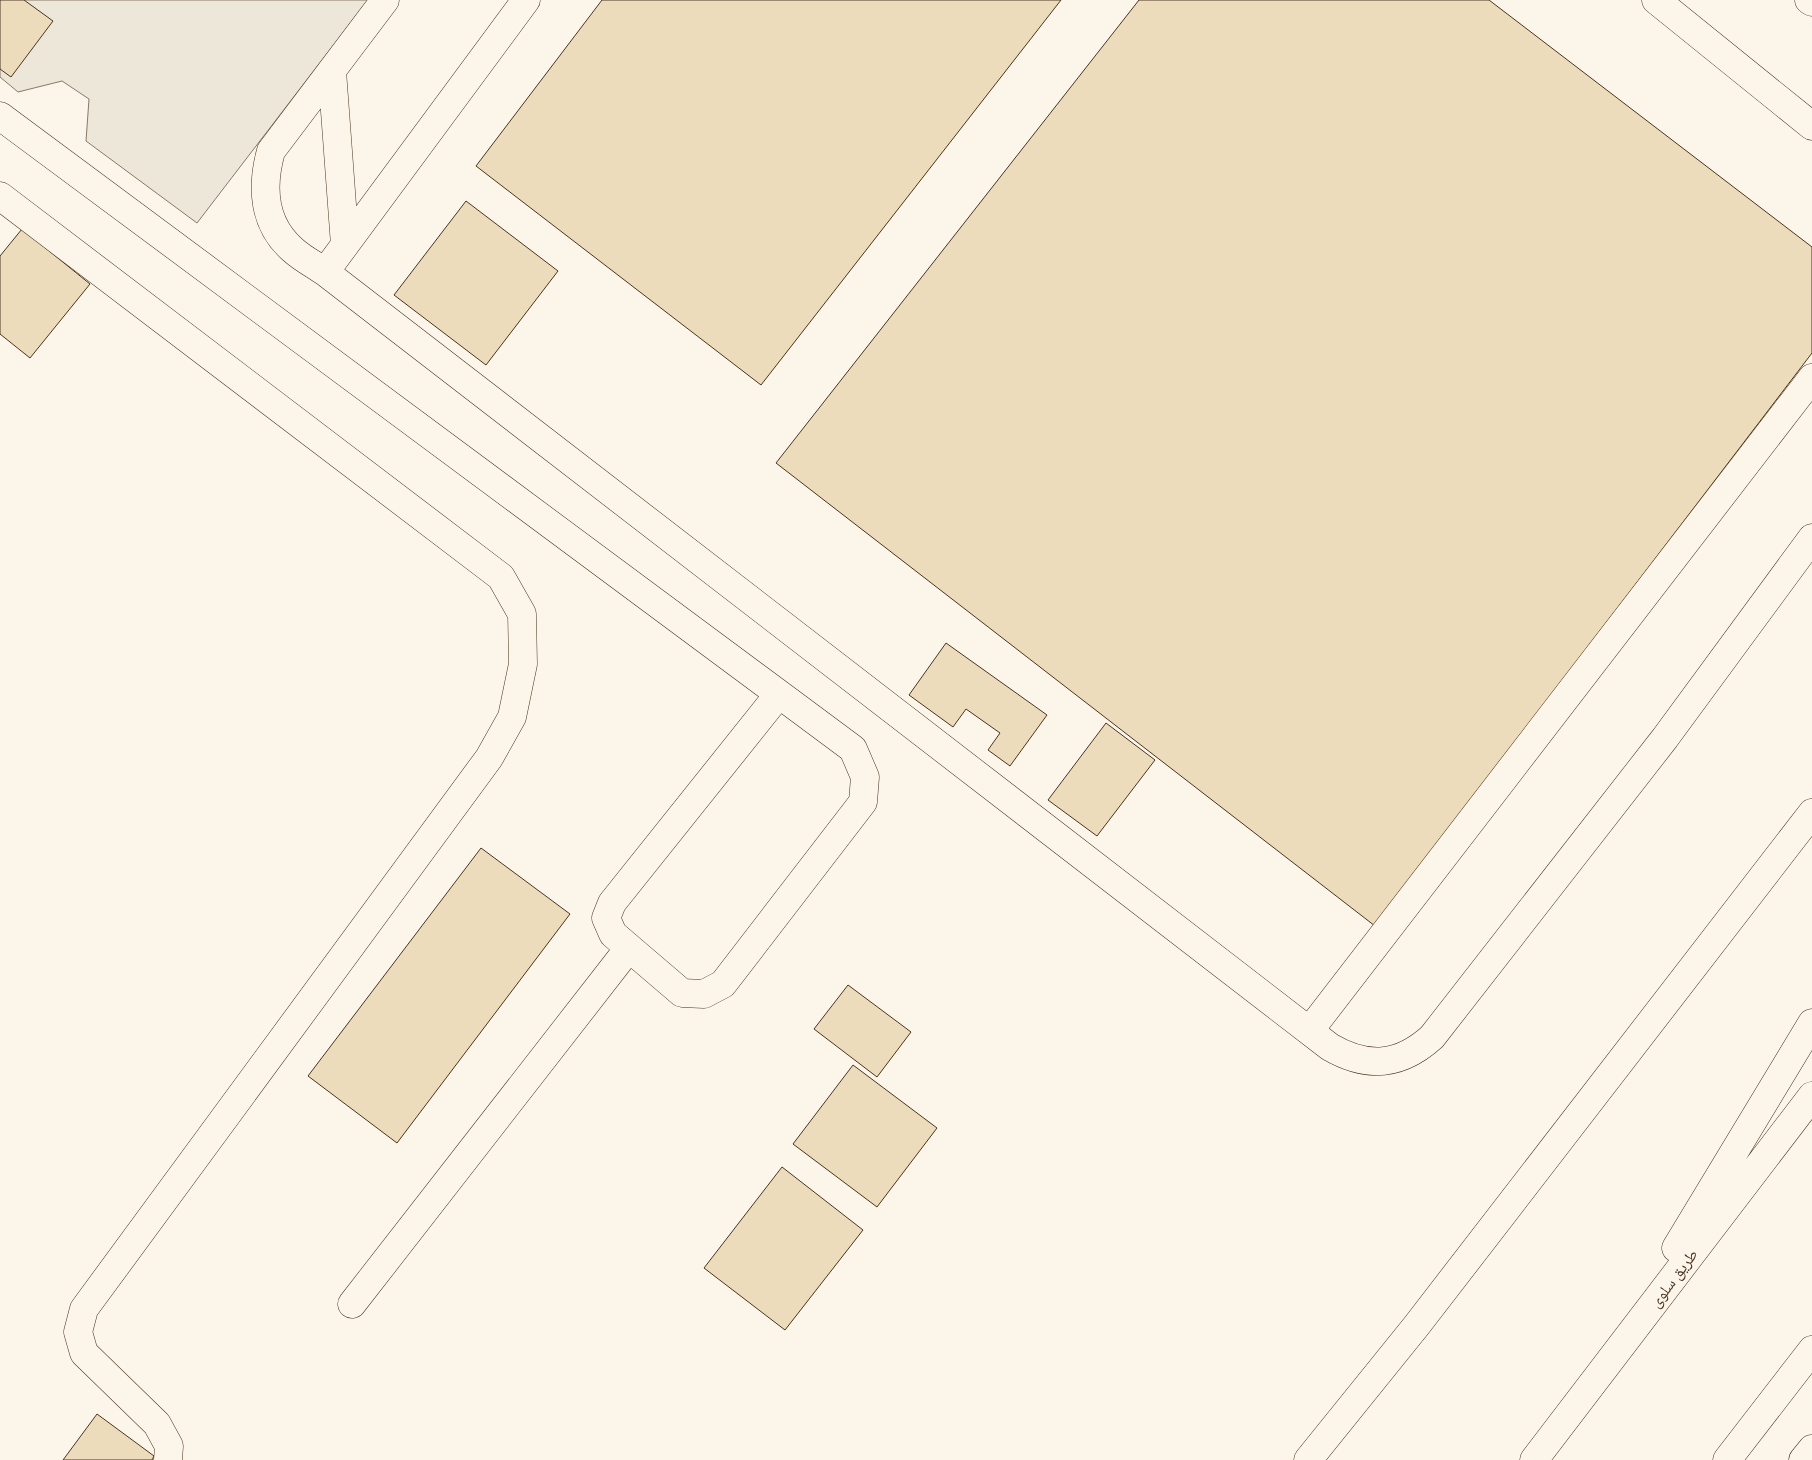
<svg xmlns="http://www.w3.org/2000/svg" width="1812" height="1460" viewBox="0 0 1812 1460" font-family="'Zilla Slab','Noto Naskh Arabic',serif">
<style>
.parking{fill:#ede7d9;stroke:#887966}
.building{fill:#ecdcbc;stroke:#4a3520}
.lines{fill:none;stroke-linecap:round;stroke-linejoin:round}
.minor-casing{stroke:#4a3520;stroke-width:29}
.highway-casing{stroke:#4a3520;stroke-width:29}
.minor{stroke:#fbf6e9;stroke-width:28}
.highway{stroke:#fbf6e9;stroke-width:28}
.labels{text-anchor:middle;stroke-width:4;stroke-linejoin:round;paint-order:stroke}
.street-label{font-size:16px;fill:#4a3520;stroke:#fbf6e9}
</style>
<rect width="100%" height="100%" fill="#fbf6e9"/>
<path class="parking" d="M0,0H368L197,223L86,141L89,99L62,81L18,92L0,77Z"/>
<path class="building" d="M0,0H24L53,21L11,77L0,69Z
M602,0H1061L761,385L476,166Z
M1139,0H1489L1812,247V353L1375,926L776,463Z
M466,201L558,271L486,365L394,295Z
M22,229L90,284L30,358L0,334V256Z
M946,643L1047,715L1010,766L988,750L1000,733L966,709L953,727L909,695Z
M1106,723L1155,760L1097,836L1048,800Z
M481,848L570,914L397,1143L308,1076Z
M848,985L911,1032L877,1077L814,1029Z
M853,1065L937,1128L877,1207L793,1144Z
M782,1167L863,1230L785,1330L704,1268Z
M97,1414L154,1456L152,1460H63Z"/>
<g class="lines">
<defs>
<path id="minor" d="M385,0L271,151C261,187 263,224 293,250C303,259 315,265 325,272L1330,1047C1368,1069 1400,1066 1432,1037L1665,738L1812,538
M1656,0L1812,126
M1809,0L1812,2
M332,71L345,245
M0,116L779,694L853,749L865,777L863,802L723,984L704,994L682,993L613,934L606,918L612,903L779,694
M0,196L501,577L522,614L523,664L512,717L489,758L84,1309L78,1332L84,1353L157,1424L169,1446L168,1460
M325,272L526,0
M1310,1030L1812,378
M352,1304L629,948
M1308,1460L1417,1325L1812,813"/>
<path id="highway" d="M1676,1248L1812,1023
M1534,1460L1812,1096
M1727,1460L1812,1350
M1803,1460L1812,1449"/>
</defs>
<use href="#minor" class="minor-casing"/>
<use href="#highway" class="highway-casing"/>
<use href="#minor" class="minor"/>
<use href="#highway" class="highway"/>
</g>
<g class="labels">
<g class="street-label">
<text transform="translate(1673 1278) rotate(-53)" y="6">طريق سلوى</text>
</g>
</g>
</svg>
